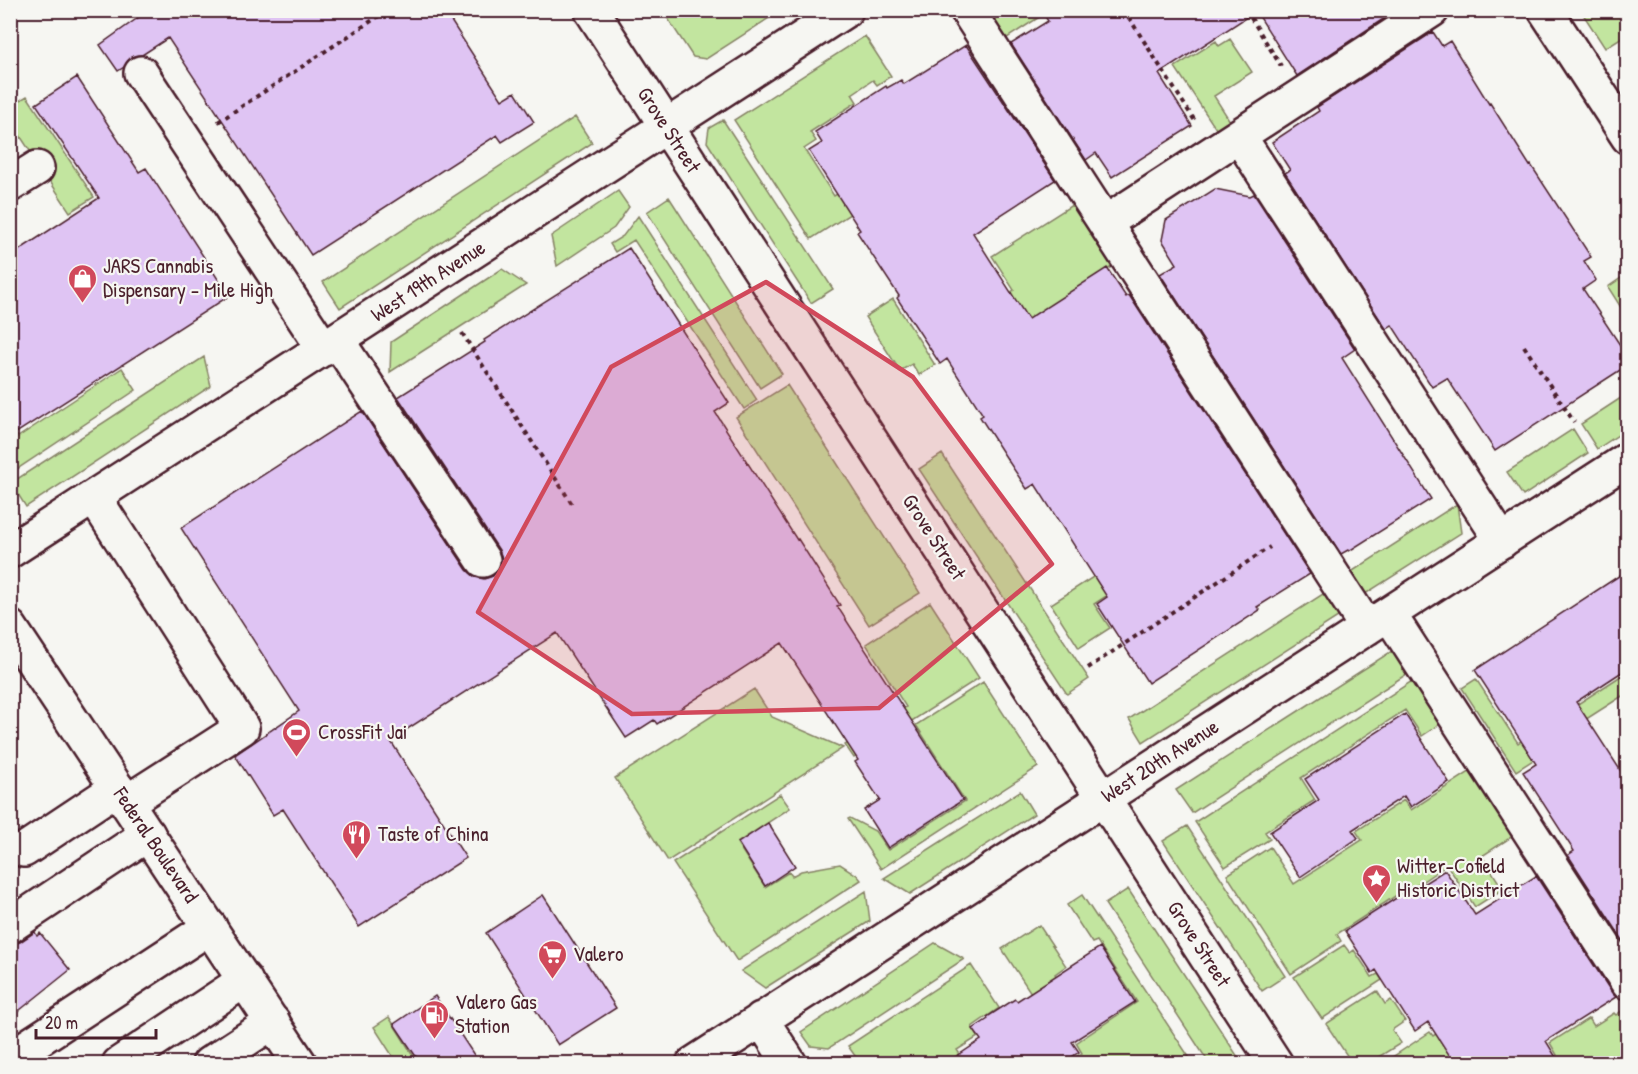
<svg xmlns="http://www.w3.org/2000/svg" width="1638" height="1074" viewBox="0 0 1638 1074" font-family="'Patrick Hand',sans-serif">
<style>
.green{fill:#c2e59f;stroke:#868265;stroke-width:1.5}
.building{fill:#dfc4f3;stroke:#4a1f2b;stroke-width:1.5}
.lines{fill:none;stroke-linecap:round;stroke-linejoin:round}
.minor-casing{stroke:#4a1f2b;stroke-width:38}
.major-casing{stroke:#4a1f2b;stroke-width:38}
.path{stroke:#4a1f2b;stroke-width:4;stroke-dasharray:4.5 4.5;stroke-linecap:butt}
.minor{stroke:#f6f6f2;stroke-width:33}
.major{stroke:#f6f6f2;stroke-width:33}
.marked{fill:#d1495b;fill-opacity:0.2;stroke:#d1495b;stroke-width:4.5;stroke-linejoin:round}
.labels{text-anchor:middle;stroke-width:4.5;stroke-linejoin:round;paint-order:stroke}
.street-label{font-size:21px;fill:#4a1f2b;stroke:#f6f6f2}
.poi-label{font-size:21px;fill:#4a1f2b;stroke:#f6f6f2;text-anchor:start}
</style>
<rect width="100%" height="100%" fill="#f6f6f2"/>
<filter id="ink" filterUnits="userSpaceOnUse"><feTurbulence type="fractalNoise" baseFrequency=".0167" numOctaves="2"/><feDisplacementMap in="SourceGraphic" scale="12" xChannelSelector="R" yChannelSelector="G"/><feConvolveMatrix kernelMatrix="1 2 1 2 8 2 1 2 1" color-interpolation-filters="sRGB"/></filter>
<g filter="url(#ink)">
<path class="green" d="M663,11H780L706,59L693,57Z
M985,11H1037L1041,16L1004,40Z
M1581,11H1618L1627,26V34L1605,48Z
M865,36L891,76L877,85L873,80L852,94L857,102L810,132L816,141L804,149L834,196L847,188L950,150L811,239L734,120Z
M1230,39L1252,72L1214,96L1237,132L1224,141L1175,67L1216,41L1219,46Z
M27,96L94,197L70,212L11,122V106Z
M575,117L592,143L340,308L323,282Z
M723,120L833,289L811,303L707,142L709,128Z
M618,191L629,207L614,228L557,266L551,236Z
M669,197L782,374L760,388L647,212Z
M1075,203L1115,265L1016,328L999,300L1014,290L992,256Z
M638,216L757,400L744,409L634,240L615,252L610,244L623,236Z
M502,269L526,285L390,372L391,342Z
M1627,274V317L1608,287Z
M893,299L935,365L919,375L912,364L900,371L865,317Z
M204,357L211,386L26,507L11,483Z
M122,368L136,390L11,473L10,427L18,437Z
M787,385L920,593L869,625L736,417Z
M1627,394V429L1597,449L1581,424Z
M1573,429L1588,453L1523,496L1507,472Z
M942,454L1089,679L1067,694L919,469Z
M1457,504L1461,533L1362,596L1348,574Z
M1212,527L1094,604L1110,628L1079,648L1051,604L1143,545Z
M1326,592L1341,615L1143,742L1129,719Z
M930,602L979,678L854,758L845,745L906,707L866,644Z
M1395,649L1410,672L1192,813L1176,790Z
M1627,672V693L1555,739L1558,744L1516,771L1462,688L1476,679L1518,743Z
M1412,681L1440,724L1422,736L1405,710L1301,778L1315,800L1265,832L1270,839L1225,867L1195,822Z
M983,682L1038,767L881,869L848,819L850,818L875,831L888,850L965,801L916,725Z
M754,689L772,717L843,748L668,861L615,778Z
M1474,769L1516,834L1482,856L1503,889L1475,907L1447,865L1408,891L1406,889L1337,934L1341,941L1291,974L1227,875L1270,847L1294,884L1362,840L1356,831L1404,800L1411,810Z
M1020,791L1034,814L910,894L884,878Z
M780,794L790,808L737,843L765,887L789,872L792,876L801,871L840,864L857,875L861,880L737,961L673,863Z
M1187,826L1285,976L1262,991L1163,841Z
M1128,889L1238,1057L1228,1063H1209L1105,904Z
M866,891L870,921L765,988L741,971Z
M1082,895L1193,1063H1080L1076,1057L1082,1053L1076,1043L1137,1002L1097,941L1092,943L1067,905Z
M1039,925L1066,966L1055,974L1061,984L1064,1043L1002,949Z
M935,943L964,959L829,1048L811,1046L801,1032Z
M1344,945L1350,953L1354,950L1372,977L1378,974L1382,980L1322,1019L1294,977Z
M971,965L999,1008L972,1027L978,1037L957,1050L966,1063H860L848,1046Z
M1509,987L1471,1063L1382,1064L1430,1032L1433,1036Z
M1377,991L1385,1004L1391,1000L1405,1021L1392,1030L1401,1043L1369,1063H1352L1326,1024Z
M1627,1007V1063L1551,1064L1549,1060L1557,1055L1550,1043L1589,1018L1594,1026L1614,1013L1616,1015Z
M389,1017L418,1063H397L374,1027Z"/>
<path class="building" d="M149,10H444L502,100L515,92L534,122L502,142L497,135L311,255L168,38L142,55L131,57L124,67L118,71L100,45Z
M1041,10H1397L1297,76L1256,11L1159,74L1192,126L1112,177L1096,153L1086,160L1011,44L1048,21Z
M1433,32L1442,46L1450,41L1489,104L1490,103L1530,166L1531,165L1591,257L1584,261L1596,280L1583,289L1628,357V365L1495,451L1447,378L1432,387L1392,325L1386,329L1285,173L1290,170L1272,142L1319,111L1317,107Z
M966,45L1055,180L973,233L1028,319L1107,268L1126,297L1129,295L1310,574L1257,607L1260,610L1148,683L1097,604L1107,597L1035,484L1027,489L1009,462L980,417L983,415L947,359L940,364L897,298L899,296L857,232L860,230L809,151L822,143L815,132L886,86L887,88L901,80L904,84Z
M77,77L139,172L146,168L229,296L10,437V256L99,198L36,104Z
M1215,189L1250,196L1254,194L1355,349L1342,358L1431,499L1349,551L1348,550L1341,554L1160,274L1177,264L1162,240L1166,220Z
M629,248L729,403L715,412L797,540L798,539L840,605L837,606L963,800L888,848L864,810L880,800L855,762L858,760L782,643L657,724L654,720L626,738L557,633L390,740L466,858L359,927L283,809L273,815L235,755L299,711L181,528L362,411L467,570L475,577L484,579L493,576L500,568L502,558L499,550L398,397L485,342L484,340Z
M1628,570V668L1576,702L1628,782V948L1568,855L1574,851L1523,772L1536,764L1475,670Z
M1405,714L1449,782L1411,807L1404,796L1352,830L1358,838L1300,877L1270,832L1319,800L1305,779Z
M768,823L795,866L765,886L738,843Z
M1445,870L1475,915L1536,876L1612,993L1616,997L1546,1041L1560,1064H1455L1428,1022L1415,1031L1376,970L1372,973L1345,931L1404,893L1406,895Z
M543,895L616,1008L558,1045L486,933Z
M35,932L37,936L40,933L70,970L10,1018V945L20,942Z
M1100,947L1135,1002L1072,1042L1079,1052L1061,1064H945L981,1040L973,1029L988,1019L987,1017L1015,999L1017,1001Z
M435,996L480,1064H421L394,1024Z"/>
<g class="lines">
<defs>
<path id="minor" d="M591,10L1276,1064
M967,10L1367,628
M1545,10L1628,137
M141,73L324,349
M1239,136L1502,541
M10,185L37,168
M1105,223L1432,10
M337,340L483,560
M94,497L242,728L127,802
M10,551L846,10
M1389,614L1628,983
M24,850L117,788
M10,926L148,834
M761,1019L790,1064
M10,1058L210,927
M119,1064L245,980
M209,1064L273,1022
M693,1064L1628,459"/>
<path id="major" d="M10,627L300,1064"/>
</defs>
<use href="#minor" class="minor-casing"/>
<use href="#major" class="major-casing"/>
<path class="path" d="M1124,10L1195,121
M1246,10L1281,66
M218,122L388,10
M462,333L572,504
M1524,346L1574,422
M1088,668L1270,547"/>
<use href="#minor" class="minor"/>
<use href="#major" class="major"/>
</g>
</g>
<path class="marked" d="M766,282L913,377L1052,564L879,708L632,714L478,612L611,367Z"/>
<defs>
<symbol id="shop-pin" viewBox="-11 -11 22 30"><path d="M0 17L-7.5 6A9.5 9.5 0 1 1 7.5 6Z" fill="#d1495b" stroke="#f6f6f2"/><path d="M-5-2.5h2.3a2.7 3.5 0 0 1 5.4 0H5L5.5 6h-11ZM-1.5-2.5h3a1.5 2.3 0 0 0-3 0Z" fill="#fff"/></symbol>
<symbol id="stadium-pin" viewBox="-11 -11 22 30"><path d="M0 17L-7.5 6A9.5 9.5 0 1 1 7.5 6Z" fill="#d1495b" stroke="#f6f6f2"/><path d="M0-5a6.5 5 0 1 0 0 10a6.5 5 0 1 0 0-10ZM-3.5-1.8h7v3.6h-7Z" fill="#fff"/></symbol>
<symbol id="restaurant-pin" viewBox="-11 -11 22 30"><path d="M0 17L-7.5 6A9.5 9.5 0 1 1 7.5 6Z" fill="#d1495b" stroke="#f6f6f2"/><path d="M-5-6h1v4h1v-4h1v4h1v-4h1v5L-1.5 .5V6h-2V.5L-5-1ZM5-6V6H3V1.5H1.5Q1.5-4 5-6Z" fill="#fff"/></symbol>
<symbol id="sight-pin" viewBox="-11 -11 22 30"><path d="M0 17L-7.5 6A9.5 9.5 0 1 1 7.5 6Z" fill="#d1495b" stroke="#f6f6f2"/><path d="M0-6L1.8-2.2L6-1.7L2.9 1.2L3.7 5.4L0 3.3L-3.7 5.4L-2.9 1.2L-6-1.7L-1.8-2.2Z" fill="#fff"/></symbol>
<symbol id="supermarket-pin" viewBox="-11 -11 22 30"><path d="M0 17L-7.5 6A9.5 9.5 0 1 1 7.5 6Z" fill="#d1495b" stroke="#f6f6f2"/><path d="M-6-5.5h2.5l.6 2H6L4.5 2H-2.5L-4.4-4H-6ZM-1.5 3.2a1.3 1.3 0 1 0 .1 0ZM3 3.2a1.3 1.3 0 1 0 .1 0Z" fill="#fff"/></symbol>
<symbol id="fuel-pin" viewBox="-11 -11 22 30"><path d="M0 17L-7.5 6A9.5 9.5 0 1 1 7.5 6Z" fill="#d1495b" stroke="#f6f6f2"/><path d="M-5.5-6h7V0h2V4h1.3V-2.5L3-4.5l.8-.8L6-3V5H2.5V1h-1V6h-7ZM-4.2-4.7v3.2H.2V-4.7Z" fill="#fff"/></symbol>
</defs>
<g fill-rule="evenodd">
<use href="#shop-pin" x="66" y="262" width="33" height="45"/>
<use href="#stadium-pin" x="280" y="716" width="33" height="45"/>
<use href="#restaurant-pin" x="340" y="818" width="33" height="45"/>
<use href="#sight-pin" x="1360" y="862" width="33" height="45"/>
<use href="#supermarket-pin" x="536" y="938" width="33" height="45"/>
<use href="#fuel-pin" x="418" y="998" width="33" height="45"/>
</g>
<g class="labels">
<g class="street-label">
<text transform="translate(669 130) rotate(57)" y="7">Grove Street</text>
<text transform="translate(428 281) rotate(-33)" y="7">West 19th Avenue</text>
<text transform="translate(934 537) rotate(57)" y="7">Grove Street</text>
<text transform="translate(1160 761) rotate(-33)" y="7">West 20th Avenue</text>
<text transform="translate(156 845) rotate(56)" y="7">Federal Boulevard</text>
<text transform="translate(1199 944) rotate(57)" y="7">Grove Street</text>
</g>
<g class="poi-label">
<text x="103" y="273">JARS Cannabis<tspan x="103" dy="24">Dispensary - Mile High</tspan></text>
<text x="318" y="739">CrossFit Jai</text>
<text x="378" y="841">Taste of China</text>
<text x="1397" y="873">Witter-Cofield<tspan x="1397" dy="24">Historic District</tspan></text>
<text x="573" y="961">Valero</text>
<text x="455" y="1009">Valero Gas<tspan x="455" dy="24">Station</tspan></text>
</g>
</g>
<rect width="1638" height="1074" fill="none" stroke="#f6f6f2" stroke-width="36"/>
<rect x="18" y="18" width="1602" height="1038" fill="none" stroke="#4a1f2b" stroke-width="2" filter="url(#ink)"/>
<path d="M36 1029v9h120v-9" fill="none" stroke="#4a1f2b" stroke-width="3"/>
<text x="45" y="1029" font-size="18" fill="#4a1f2b" stroke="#f6f6f2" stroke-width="4.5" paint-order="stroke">20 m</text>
</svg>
